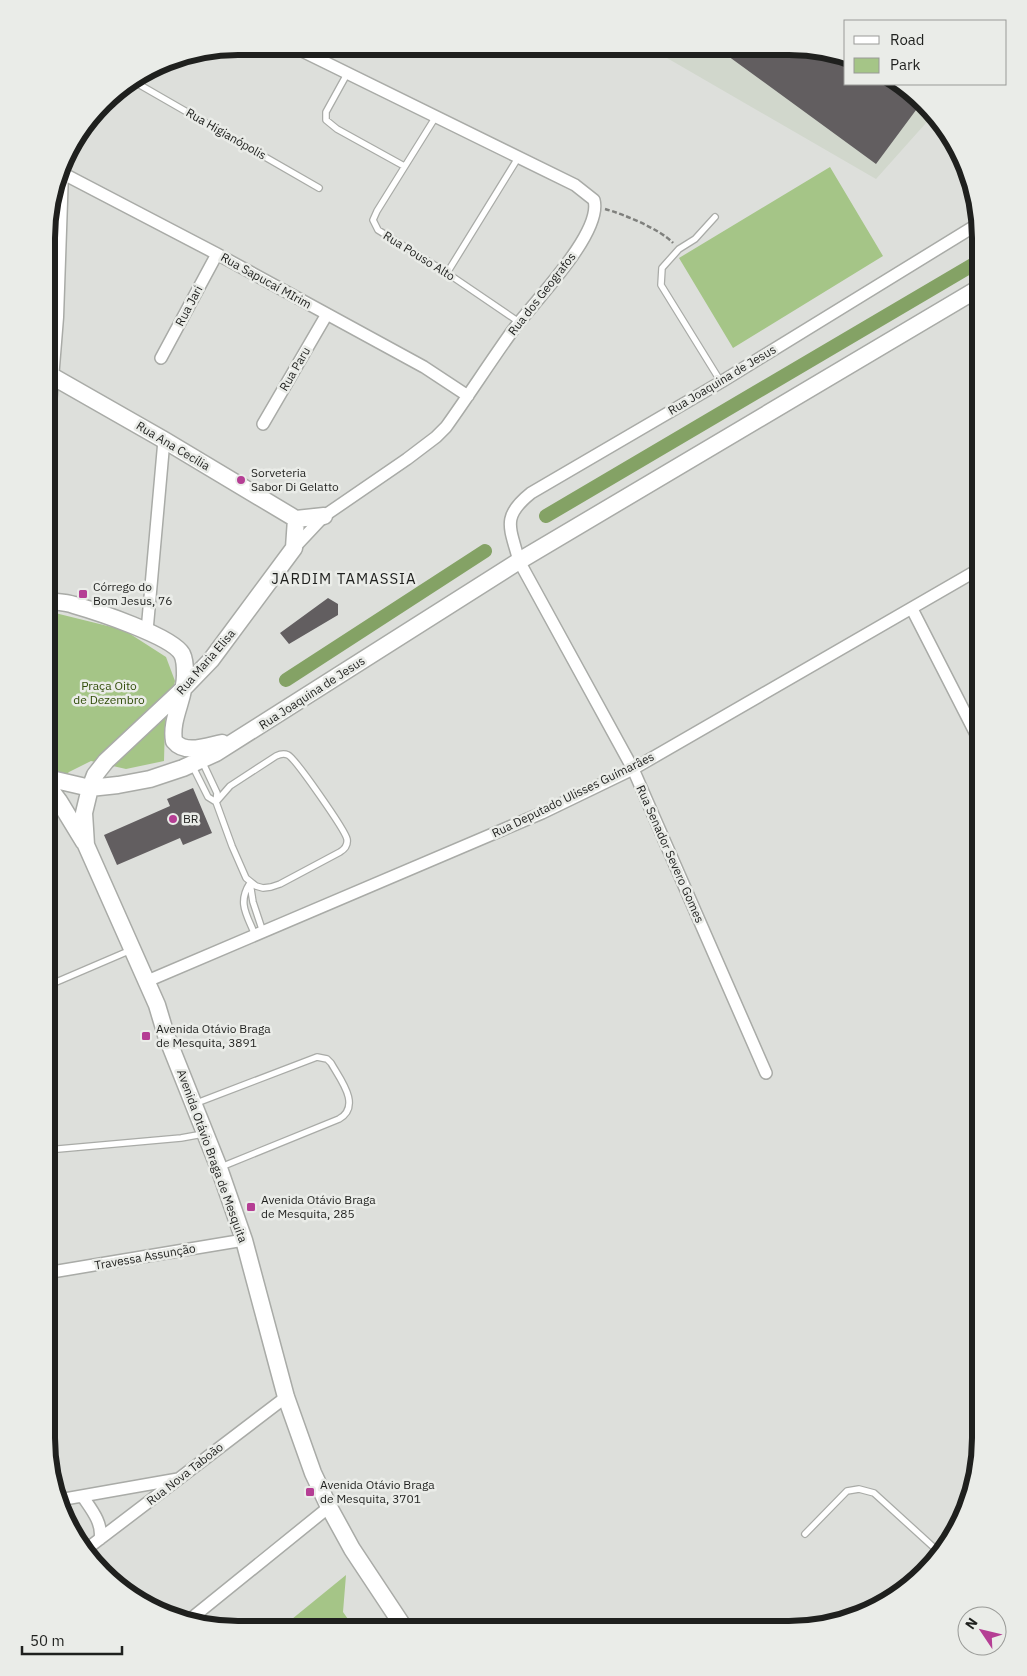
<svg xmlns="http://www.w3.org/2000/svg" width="1027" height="1676" viewBox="0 0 1027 1676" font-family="'IBM Plex Sans',sans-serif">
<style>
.built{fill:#d1d7cc}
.green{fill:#a5c587}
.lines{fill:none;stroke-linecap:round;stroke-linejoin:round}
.canal{stroke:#84a265;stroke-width:14}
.building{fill:#625e60}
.lane-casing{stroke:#a9aba7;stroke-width:8}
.street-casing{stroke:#a9aba7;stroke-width:14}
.secondary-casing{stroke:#a9aba7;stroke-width:19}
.path{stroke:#7f807d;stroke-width:2.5;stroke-dasharray:5 2.5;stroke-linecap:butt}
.lane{stroke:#fff;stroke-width:5.5}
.street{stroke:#fff;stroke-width:11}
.secondary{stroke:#fff;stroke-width:16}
.poi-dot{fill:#b53e94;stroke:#eaece8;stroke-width:2}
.labels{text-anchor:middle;stroke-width:5;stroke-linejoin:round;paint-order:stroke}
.street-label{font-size:12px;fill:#1f201e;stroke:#eaece8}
.poi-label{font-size:12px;fill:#1f201e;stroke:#eaece8;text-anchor:start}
.park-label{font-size:12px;fill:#314d09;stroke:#eaece8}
.quarter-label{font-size:15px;letter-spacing:1px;fill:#1f201e;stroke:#eaece8}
.rim{fill:none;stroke:#1f201e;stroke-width:6}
</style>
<rect width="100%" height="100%" fill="#dddfdb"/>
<path class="built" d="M648,47L814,48L846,57V84H902L934,114L876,179Z"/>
<path class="green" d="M830,167L883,256L733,348L679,258Z
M51,612L124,630L166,657L175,681L165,722L164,761L126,769L91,761L69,772L61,780L47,769V620Z
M346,1575L343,1612L355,1629L281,1628Z"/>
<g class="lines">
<path class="canal" d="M546,516L981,260
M286,680L485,551"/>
</g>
<path class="building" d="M717,48H814L846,56V84H902L922,102L876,164Z
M328,598L338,604V615L289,644L280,633Z
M193,788L212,833L183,845L180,838L117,865L104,835L170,806L167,799Z"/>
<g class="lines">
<defs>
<path id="lane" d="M347,74L326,112V120L337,129L404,166
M133,81L319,188
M435,118L377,211L373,220L378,230L447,273L519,322
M715,217L695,239L679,249L662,268L661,285L721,382
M447,273L518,158
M202,761L217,793L216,802L232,846L246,878L256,886L263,888L271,887L280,884L340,852C345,849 348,845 347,839C345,830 295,758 288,755C284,753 280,754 276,756L230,786L216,802
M192,765L208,797L216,802
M250,883C237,903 247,915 255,935
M250,883L253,902L263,932
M47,986L131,950
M194,1104L317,1057L327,1059L331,1063C340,1079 362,1106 339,1119L221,1167
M47,1150L181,1138L203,1134
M964,1514V1515
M805,1534L847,1491L859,1489L874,1493L941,1554
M319,1628L322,1627"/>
<path id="street" d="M292,46L575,185L594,200C603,233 532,304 513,330C490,362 469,395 446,427L436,437L407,459L324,516L294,548
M60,172L217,254L424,367L468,396
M161,358L217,254
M263,424L327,314
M912,609L981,744
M147,631L164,440
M145,982L542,813L633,769L981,568
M766,1073L633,769L519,561C510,527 501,517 531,493L721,382L978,224
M46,1273L244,1240
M83,1497C91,1509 103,1523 100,1539
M59,1500L178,1479
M84,1551L286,1397
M188,1621L329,1507"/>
<path id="secondary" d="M50,375L164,440L296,519
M48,404L55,317L60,172
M296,519L294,548L211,660L183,689L106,761L95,775L90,788L84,813L86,845L157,1005L166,1035L219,1168L244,1240L286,1397L313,1473L329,1507L352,1549L405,1629
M296,519L324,516
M47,601C56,602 66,602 74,605C95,611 172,636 182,654C185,660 185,668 185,673C186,697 170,718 174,741C185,755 207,746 222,743
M47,778L90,788L118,785L150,779L183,768L216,753L519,561L981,287
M47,785L59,801L84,842"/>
</defs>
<use href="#lane" class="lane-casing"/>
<use href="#street" class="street-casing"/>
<use href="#secondary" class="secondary-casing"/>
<path class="path" d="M605,209C623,214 660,229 673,243"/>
<use href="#lane" class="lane"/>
<use href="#street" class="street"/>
<use href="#secondary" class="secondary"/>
</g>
<g class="poi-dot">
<circle cx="241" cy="480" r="5"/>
<rect x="78" y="589" width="10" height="10" rx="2.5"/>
<circle cx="173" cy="819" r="5"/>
<rect x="141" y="1031" width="10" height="10" rx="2.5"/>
<rect x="246" y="1202" width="10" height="10" rx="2.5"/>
<rect x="305" y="1487" width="10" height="10" rx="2.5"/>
</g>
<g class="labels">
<g class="street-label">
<text transform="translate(226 134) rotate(30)" y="4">Rua Higianópolis</text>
<text transform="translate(419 256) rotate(32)" y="4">Rua Pouso Alto</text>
<text transform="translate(266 281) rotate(29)" y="4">Rua Sapucaí MIrim</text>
<text transform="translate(542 294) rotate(-52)" y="4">Rua dos Geografos</text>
<text transform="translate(189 306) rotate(-62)" y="4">Rua Jari</text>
<text transform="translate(295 369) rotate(-60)" y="4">Rua Paru</text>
<text transform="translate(722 380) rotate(-31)" y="4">Rua Joaquina de Jesus</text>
<text transform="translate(173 446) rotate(31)" y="4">Rua Ana Cecília</text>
<text transform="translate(206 662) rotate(-49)" y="4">Rua Maria Elisa</text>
<text transform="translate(312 693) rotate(-33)" y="4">Rua Joaquina de Jesus</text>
<text transform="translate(573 795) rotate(-26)" y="4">Rua Deputado Ulisses Guímarâes</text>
<text transform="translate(670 854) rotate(66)" y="4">Rua Senador Severo Gomes</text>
<text transform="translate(212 1156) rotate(70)" y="4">Avenida Otávio Braga de Mesquita</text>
<text transform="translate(145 1257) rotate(-10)" y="4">Travessa Assunção</text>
<text transform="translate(185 1474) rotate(-38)" y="4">Rua Nova Taboão</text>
</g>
<g class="poi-label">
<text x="251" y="477">Sorveteria<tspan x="251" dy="14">Sabor Di Gelatto</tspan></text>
<text x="93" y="591">Córrego do<tspan x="93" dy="14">Bom Jesus, 76</tspan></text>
<text x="183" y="823">BR</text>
<text x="156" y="1033">Avenida Otávio Braga<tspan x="156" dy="14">de Mesquita, 3891</tspan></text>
<text x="261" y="1204">Avenida Otávio Braga<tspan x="261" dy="14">de Mesquita, 285</tspan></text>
<text x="320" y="1489">Avenida Otávio Braga<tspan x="320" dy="14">de Mesquita, 3701</tspan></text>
</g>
<g class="park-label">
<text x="109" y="690">Praça Oito<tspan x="109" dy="14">de Dezembro</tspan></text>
</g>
<g class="quarter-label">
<text x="344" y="584">JARDIM TAMASSIA</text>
</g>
</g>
<path d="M0 0H1027V1676H0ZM238 55H789A183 183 0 0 1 972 238V1438A183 183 0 0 1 789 1621H238A183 183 0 0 1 55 1438V238A183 183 0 0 1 238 55Z" fill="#eaece8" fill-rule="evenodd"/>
<path class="rim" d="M238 55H789A183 183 0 0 1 972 238V1438A183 183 0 0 1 789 1621H238A183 183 0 0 1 55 1438V238A183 183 0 0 1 238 55Z"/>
<rect x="844" y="20" width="162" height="65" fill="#eaece8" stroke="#999a97"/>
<rect x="854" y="36" width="25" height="8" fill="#ffffff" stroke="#999a97"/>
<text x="890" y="45" font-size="15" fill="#1f201e">Road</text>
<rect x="854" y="58" width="25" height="15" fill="#a5c587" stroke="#999a97"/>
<text x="890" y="70" font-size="15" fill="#1f201e">Park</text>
<g transform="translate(982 1631) rotate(305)"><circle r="24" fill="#eaece8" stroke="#999a97"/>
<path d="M0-4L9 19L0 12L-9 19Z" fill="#b53e94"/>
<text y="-8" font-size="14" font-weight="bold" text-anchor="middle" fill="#1f201e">N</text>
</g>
<path d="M22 1646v8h100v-8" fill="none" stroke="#1f201e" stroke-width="2.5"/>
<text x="30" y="1646" font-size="15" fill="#1f201e" stroke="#eaece8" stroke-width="4" paint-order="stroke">50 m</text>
</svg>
